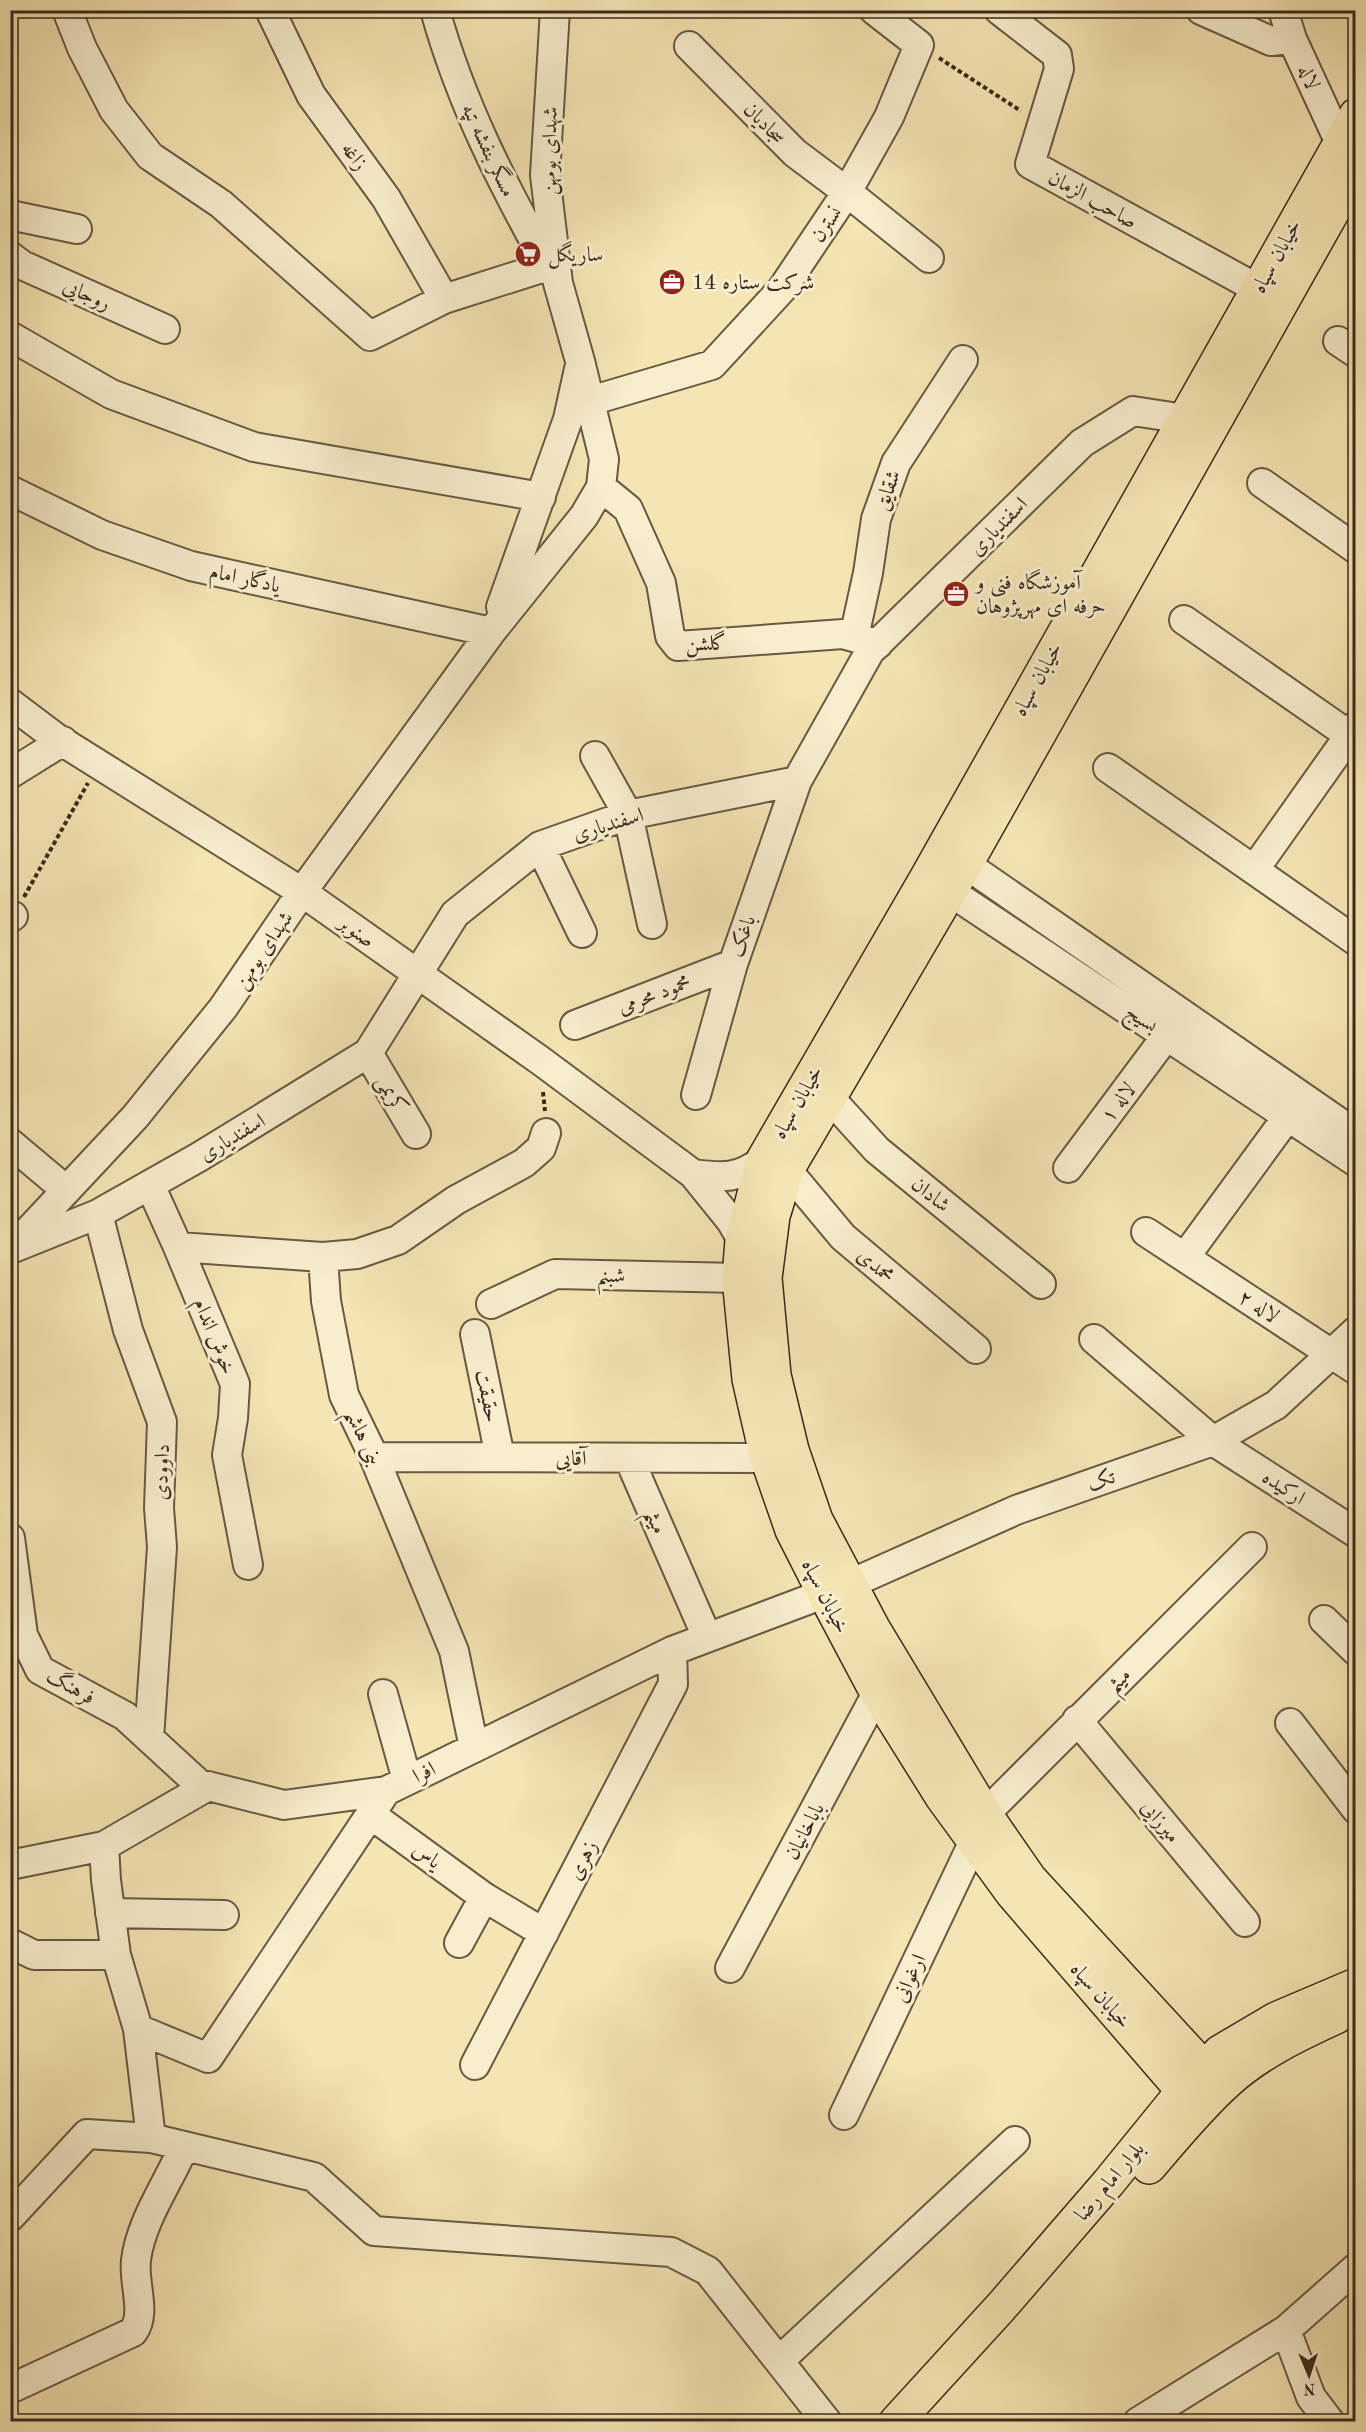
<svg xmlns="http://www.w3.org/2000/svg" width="1366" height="2432" viewBox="0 0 1366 2432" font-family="'Old Standard TT',Amiri,serif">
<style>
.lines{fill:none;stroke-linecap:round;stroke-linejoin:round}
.minor-casing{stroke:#675943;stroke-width:32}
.major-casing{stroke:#382a1e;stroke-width:36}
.path{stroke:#382a1e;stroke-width:4;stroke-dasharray:4.5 3;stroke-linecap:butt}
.minor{stroke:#f8eece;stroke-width:28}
.major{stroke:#f5e5b3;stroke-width:33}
.labels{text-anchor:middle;stroke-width:6;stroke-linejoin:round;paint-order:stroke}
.street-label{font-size:21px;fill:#382a1e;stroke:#f8eece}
.poi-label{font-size:21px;fill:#382a1e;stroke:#f8eece;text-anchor:start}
</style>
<rect width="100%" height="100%" fill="#f5e5b3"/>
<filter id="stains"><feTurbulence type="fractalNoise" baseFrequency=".00333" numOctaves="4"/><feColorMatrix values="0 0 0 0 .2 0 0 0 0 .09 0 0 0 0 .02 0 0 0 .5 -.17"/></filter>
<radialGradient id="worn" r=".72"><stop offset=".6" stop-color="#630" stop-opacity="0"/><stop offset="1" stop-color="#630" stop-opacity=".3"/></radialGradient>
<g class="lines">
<defs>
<path id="minor" d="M67,10L82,48L114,110L150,156L221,204L370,336L444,299L548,266
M270,10L311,95L386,198L444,299
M435,10C461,104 504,187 551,271
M999,10L1057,55L1059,69L1030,164L1258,289
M1201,10L1271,41L1292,39
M1283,10L1292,39L1340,143
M689,46L795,153L847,192L929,258
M10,215L77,229
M10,256L22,265L165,329
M10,336L111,394L254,447L541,497
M1338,341L1356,353
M590,401L712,365L782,289L847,192L889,117L919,45L874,10
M1262,483L1356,549
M601,487L628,509L661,583L670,636L678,646L843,634L878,644
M10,490L102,535L191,566L491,632
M501,607L568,419L579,369
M1184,620L1356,740
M854,637L868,573L876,519L896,463L963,360
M10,703L55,737L302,892L541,1061L693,1174L731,1221L742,1240
M595,756L628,815L652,924
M1108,768L1356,941
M10,774L63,741
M540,846L582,933
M948,852L1356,1134
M1254,870L1356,726
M931,879L1356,1162
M10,918L13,916
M575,1025L733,964
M368,1053L416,1134
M696,1095L733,964L797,781
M828,1096L877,1150L1041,1284
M10,1143L66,1190
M1068,1168L1167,1035
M787,1170L843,1237L976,1349
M693,1174C723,1178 739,1179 763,1160
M150,1185L178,1247L235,1384L233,1418L227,1455L248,1565
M98,1214L128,1330L162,1422L159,1508L162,1547L149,1738
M1146,1232L1356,1370
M17,1243L135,1117L223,1008L302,892L491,632L584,516L601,487L604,459L580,361L558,283L545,175L555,10
M178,1247L323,1257L326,1301L344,1395L374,1457L454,1651L474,1748
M11,1249L98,1214L199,1157L368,1053L455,914L540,846L628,815L797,781L870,651L1082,443L1133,411L1185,419
M323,1257L357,1254L398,1240L456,1200L524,1163L541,1148L546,1133
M1185,1257L1288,1116
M491,1304L555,1274L739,1278
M475,1334L500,1457
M1094,1339L1213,1441L1356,1533
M374,1457L767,1458
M634,1470L707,1637
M10,1538L23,1635L40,1670L125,1716L199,1784L208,1786
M1324,1620L1356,1651
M383,1694L407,1780
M1077,1720L1245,1922
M1290,1723L1356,1809
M370,1814L484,1897L544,1933
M985,1814L1252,1547
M104,1846L106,1880L116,1955L138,2029L208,2058L386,1791
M10,1865L104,1846L208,1786L284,1805L386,1791L672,1651L850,1584L1016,1510L1213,1441L1276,1405L1356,1331
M110,1913L224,1915
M10,1943L34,1955H116
M459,1943L484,1897
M730,1968L877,1693
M138,2029L151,2138L314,2177L374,2231L671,2252L708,2271L827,2422
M475,2065L673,1684L672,1651
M844,2115L974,1841
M10,2217L87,2134L151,2138
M1286,2330L1311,2397L1330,2422
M779,2361L1015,2141
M10,2389L133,2332C147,2313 133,2283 136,2260C141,2220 169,2182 184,2146
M1138,2422L1286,2330L1356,2268"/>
<path id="major" d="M1204,2068L1030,1879L985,1814L873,1628L816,1520L792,1450L774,1375L765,1278L773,1216L787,1170L966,864L1356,170
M1183,2091L1012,1893L942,1797L877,1693L824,1593L792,1530L767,1458L749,1379L739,1278L742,1240L763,1160L927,877L1356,115
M1149,2167C1174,2138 1199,2107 1228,2081C1259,2053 1297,2035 1336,2017
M896,2422L1001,2307L1109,2182L1183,2091L1220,2052L1276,2019L1356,1985"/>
</defs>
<use href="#minor" class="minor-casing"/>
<use href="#major" class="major-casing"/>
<path class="path" d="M939,58L1021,111
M24,897L88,783
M543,1092L545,1111"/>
<use href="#minor" class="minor"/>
<use href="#major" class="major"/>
</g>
<defs>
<symbol id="supermarket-disc" viewBox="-11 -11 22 22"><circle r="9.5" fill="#8f2418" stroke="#f8eece"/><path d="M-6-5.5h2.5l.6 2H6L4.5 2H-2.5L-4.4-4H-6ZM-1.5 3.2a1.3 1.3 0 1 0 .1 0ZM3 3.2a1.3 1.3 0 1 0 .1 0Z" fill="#fff"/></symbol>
<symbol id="office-disc" viewBox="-11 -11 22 22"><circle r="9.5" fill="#8f2418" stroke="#f8eece"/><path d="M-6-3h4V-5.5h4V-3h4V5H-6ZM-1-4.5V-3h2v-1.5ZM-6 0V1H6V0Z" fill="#fff"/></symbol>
</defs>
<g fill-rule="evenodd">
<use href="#supermarket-disc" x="513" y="239" width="30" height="30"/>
<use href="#office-disc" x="657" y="267" width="30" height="30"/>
<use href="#office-disc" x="941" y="579" width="30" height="30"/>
</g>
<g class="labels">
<g class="street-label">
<text transform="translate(1309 77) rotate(65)" y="7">لاله</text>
<text transform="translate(765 123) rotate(45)" y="7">سجادیان</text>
<text transform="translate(489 150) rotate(65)" y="7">مسگر بنفشه تپه</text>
<text transform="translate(549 151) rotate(-89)" y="7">شهدای بومهن</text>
<text transform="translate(355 156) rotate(54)" y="7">زاغه</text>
<text transform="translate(1093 199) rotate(29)" y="7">صاحب الزمان</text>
<text transform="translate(826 224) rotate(-56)" y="7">نسترن</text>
<text transform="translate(1276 256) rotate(-61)" y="7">خیابان سپاه</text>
<text transform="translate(87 294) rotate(24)" y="7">روجایی</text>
<text transform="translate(887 490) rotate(-70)" y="7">شقایق</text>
<text transform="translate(998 526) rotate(-45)" y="7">اسفندیاری</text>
<text transform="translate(245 578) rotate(12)" y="7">یادگار امام</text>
<text transform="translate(706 643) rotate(-2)" y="7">گلشن</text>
<text transform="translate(1037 679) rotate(-61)" y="7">خیابان سپاه</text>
<text transform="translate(608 824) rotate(-17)" y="7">اسفندیاری</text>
<text transform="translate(357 931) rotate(36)" y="7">صنوبر</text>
<text transform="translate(742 936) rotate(-71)" y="7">باغک</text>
<text transform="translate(263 950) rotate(-56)" y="7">شهدای بومهن</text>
<text transform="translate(654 994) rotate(-21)" y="7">محمود محرمی</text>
<text transform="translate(1142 1018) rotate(34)" y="7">بسیج</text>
<text transform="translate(392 1094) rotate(59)" y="7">کریمی</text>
<text transform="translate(797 1102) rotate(-60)" y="7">خیابان سپاه</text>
<text transform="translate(1118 1102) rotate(-53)" y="7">لاله ۱</text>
<text transform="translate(232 1137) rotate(-31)" y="7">اسفندیاری</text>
<text transform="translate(931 1194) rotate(39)" y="7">شادان</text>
<text transform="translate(876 1265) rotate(40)" y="7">محمدی</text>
<text transform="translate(611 1275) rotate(1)" y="7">شبنم</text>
<text transform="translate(1259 1306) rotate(33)" y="7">لاله ۲</text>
<text transform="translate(215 1336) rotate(68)" y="7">خوش اندام</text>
<text transform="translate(488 1396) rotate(79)" y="7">حقیقت</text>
<text transform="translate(364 1437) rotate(65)" y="7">بنی هاشم</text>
<text x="571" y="1465">آقایی</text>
<text transform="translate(161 1472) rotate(-88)" y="7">داوودی</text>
<text transform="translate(1101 1480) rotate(-20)" y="7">تک</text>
<text transform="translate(1284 1487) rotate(33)" y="7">ارکیده</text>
<text transform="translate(656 1521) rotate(66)" y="7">میثم</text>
<text transform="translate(826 1596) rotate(63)" y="7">خیابان سپاه</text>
<text transform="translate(1118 1680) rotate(-45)" y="7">میثم</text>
<text transform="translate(71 1686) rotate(29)" y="7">فرهنگ</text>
<text transform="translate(424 1772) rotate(-26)" y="7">افرا</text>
<text transform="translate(1161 1821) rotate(50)" y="7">میرزایی</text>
<text transform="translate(804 1831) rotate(-62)" y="7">باباخانیان</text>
<text transform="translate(427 1855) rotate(36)" y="7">یاس</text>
<text transform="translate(582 1860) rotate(-63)" y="7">زهری</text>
<text transform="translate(909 1978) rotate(-65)" y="7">ارغوانی</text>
<text transform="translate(1101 1995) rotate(49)" y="7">خیابان سپاه</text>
<text transform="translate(1109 2181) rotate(-50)" y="7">بلوار امام رضا</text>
</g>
<g class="poi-label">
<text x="548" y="261">ساریگل</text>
<text x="692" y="289">شرکت ستاره 14</text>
<text x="976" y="589">آموزشگاه فنی و<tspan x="976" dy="24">حرفه ای مهرپژوهان</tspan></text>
</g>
</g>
<rect width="1366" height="2432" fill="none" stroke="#f5e5b3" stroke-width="36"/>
<rect x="12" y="12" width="1342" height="2408" fill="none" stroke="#382a1e" stroke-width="3"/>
<rect x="18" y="18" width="1330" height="2396" fill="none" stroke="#382a1e" stroke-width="1.5"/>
<g transform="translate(1309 2375) rotate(178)" stroke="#f8eece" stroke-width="4.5" paint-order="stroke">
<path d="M0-4.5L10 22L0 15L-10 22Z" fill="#382a1e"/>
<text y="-9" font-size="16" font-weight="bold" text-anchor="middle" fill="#382a1e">N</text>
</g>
<rect width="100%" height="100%" filter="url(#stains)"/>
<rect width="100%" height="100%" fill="url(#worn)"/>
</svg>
